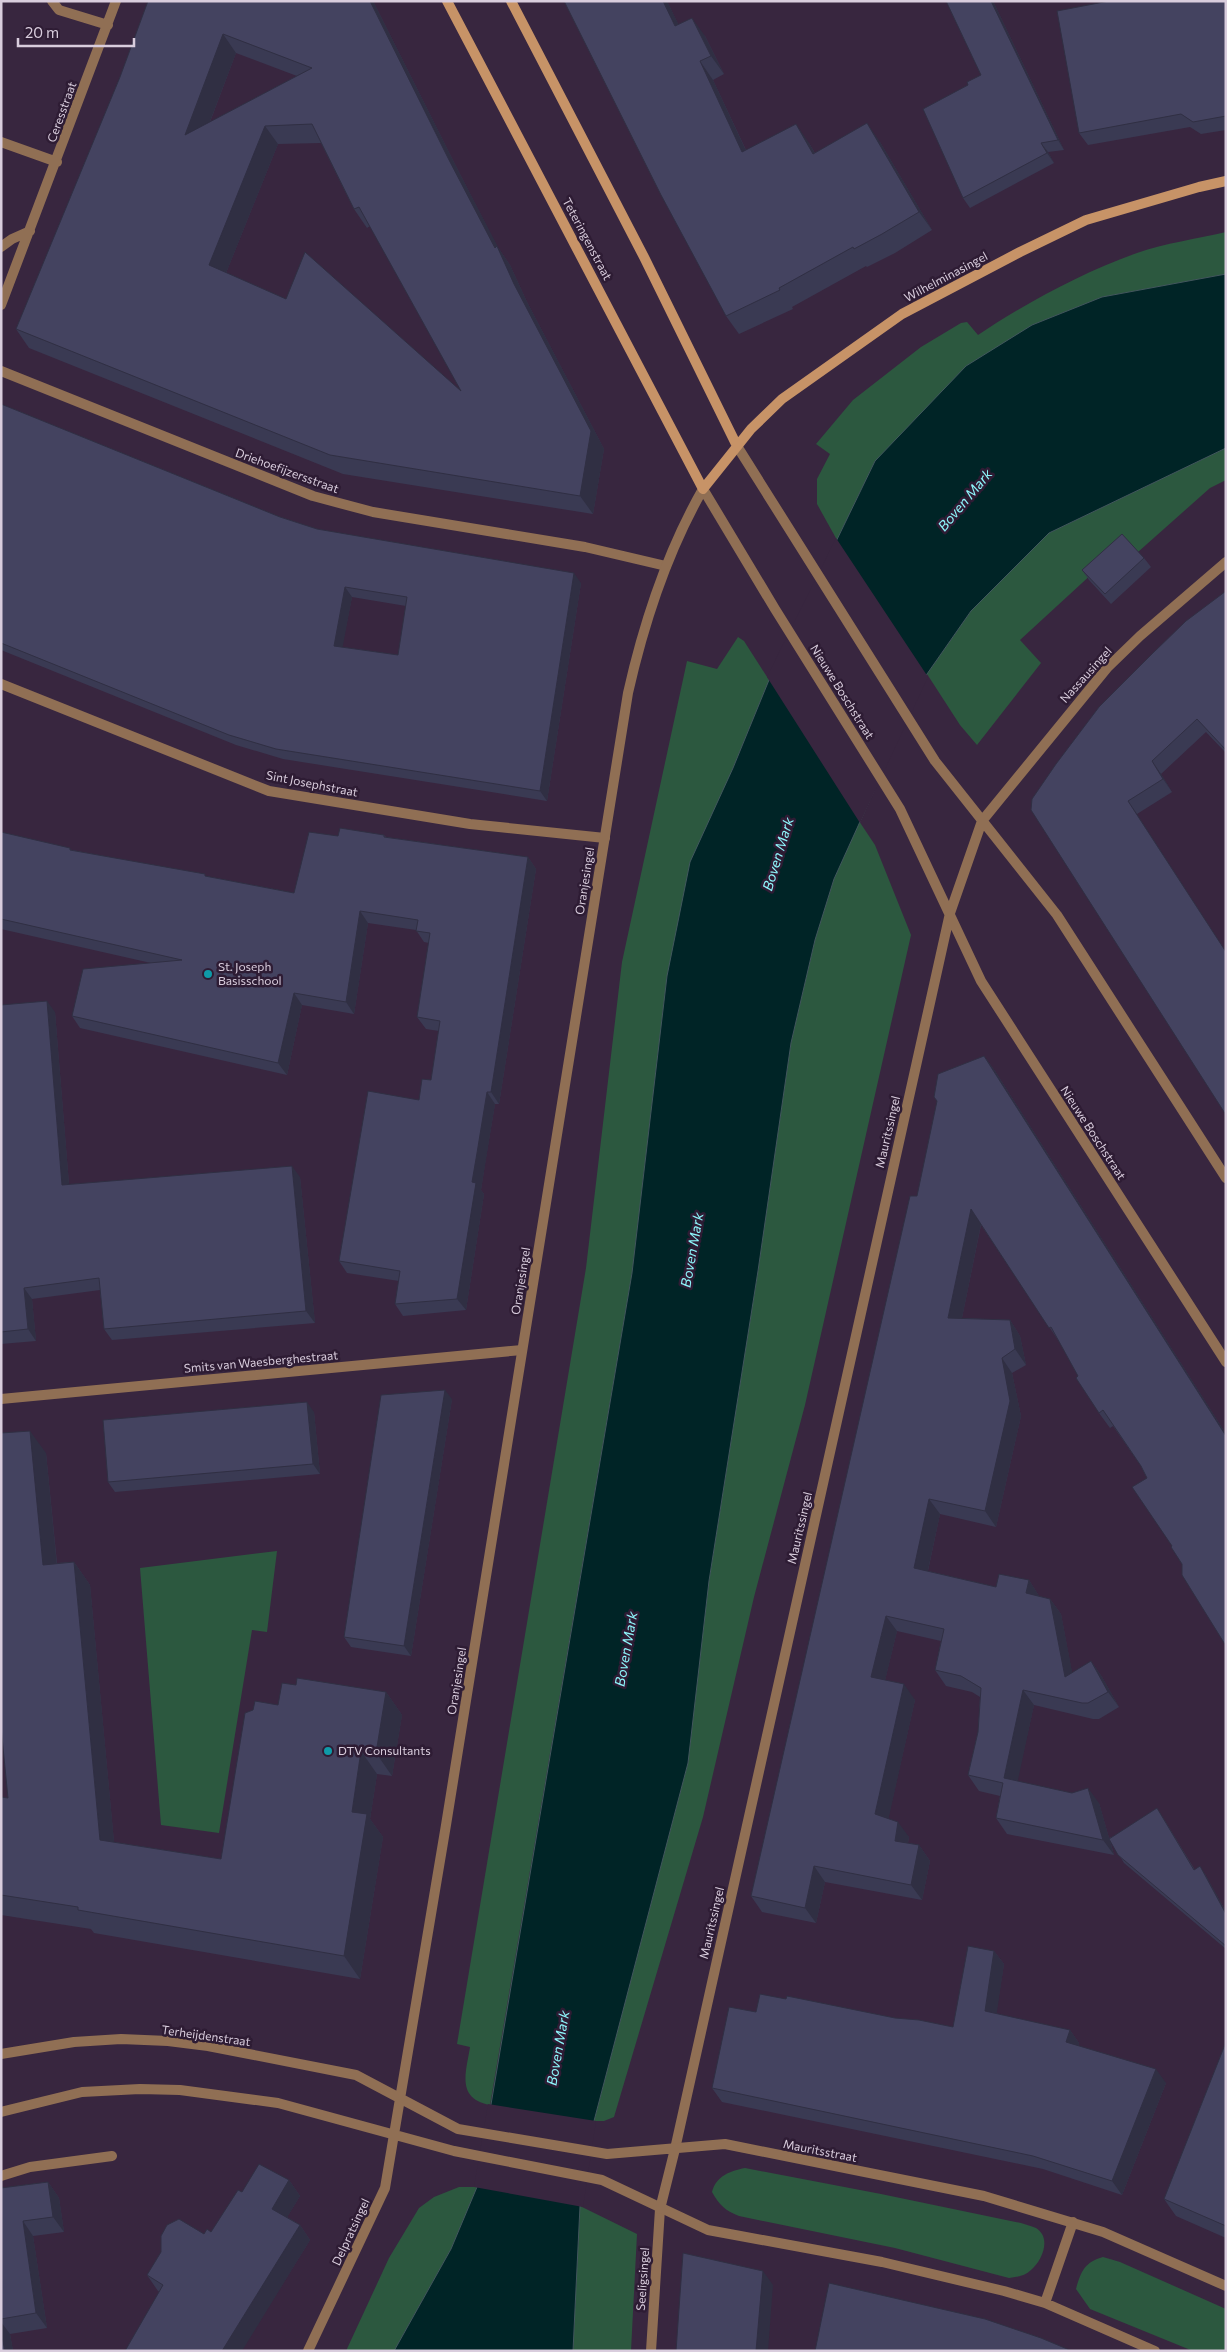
<svg xmlns="http://www.w3.org/2000/svg" width="1227" height="2352" viewBox="0 0 1227 2352" font-family="Commissioner,sans-serif">
<style>
.green{fill:#2c583f}
.water{fill:#002426;stroke:#41575d}
.pier{fill:#38263f}
.lines{fill:none;stroke-linecap:round;stroke-linejoin:round}
.minor{stroke:#906f54;stroke-width:10}
.tertiary{stroke:#906f54;stroke-width:10}
.secondary{stroke:#c79367;stroke-width:10}
.wall{fill:#3a3a53;fill-rule:evenodd}
.shaded-wall{fill:#302f43}
.building{fill:#444360;stroke:#302f43;fill-rule:evenodd}
.culture-dot{fill:#0f9aa8;stroke:#2e1c34;stroke-width:2}
.labels{text-anchor:middle;stroke-width:5;stroke-linejoin:round;paint-order:stroke}
.street-label{font-size:12px;fill:#d9cddd;stroke:#2e1c34}
.poi-label{font-size:12px;fill:#d9cddd;stroke:#2e1c34;text-anchor:start}
.water-label{font-size:14px;font-style:italic;fill:#8ef7fc;stroke:#2e1c34}
</style>
<rect width="100%" height="100%" fill="#38263f"/>
<path class="green" d="M1226,232V274L1102,297L1032,325L875,461L837,540L817,504V479L830,454L816,444L853,400L921,347L961,323L967,322L978,335C1024,304 1085,271 1137,253C1165,243 1197,239 1226,232Z
M1226,448V480L1210,488L1129,560L1119,549L1020,640L1041,663L977,745L960,725L927,674L971,611L1049,533Z
M738,637L744,641L769,680L733,768L667,976L632,1273L490,2105C456,2098 466,2073 470,2047L457,2044L586,1268L622,962L687,661L717,669Z
M859,821L875,845L911,935L805,1405L754,1597L703,1817L614,2117L604,2121H594L688,1763L709,1581L758,1271L791,1043L815,940L834,879Z
M277,1551L267,1632L252,1630L219,1833L161,1825L140,1568Z
M745,2168L881,2194L1021,2223C1026,2225 1032,2226 1036,2228C1052,2238 1042,2261 1031,2270C1025,2276 1017,2277 1009,2278L895,2248L739,2216C726,2211 719,2205 712,2192C716,2176 730,2171 745,2168Z
M459,2187H477L451,2249L394,2351H346L389,2258L419,2208L434,2197Z
M580,2206L637,2234L631,2351H573Z
M1103,2257L1120,2262L1226,2309V2351H1193L1090,2309L1076,2289C1081,2271 1085,2262 1103,2257Z"/>
<path class="water" d="M1226,274V448L1049,533L971,611L927,674L834,879L815,940L791,1043L758,1271L709,1581L688,1763L594,2121L580,2206L573,2351H394L451,2249L477,2187L632,1273L667,976L690,862L733,768L769,680L875,461L966,366L1032,325L1102,297Z"/>
<path class="pier" d="M836,538L928,677L860,823L767,677Z
M488,2104L596,2121L583,2207L474,2187Z"/>
<g class="lines">
<path class="minor" d="M52,1L59,10L108,25
M1,142L57,162
M1,247L12,239L30,231
M1,305L116,1
M1,371L313,496L373,512L585,547L666,566
M737,446L935,761L1057,915L1226,1178
M703,489L775,609L900,809L981,981L1226,1362
M1,684L269,791L470,824L605,838
M1,1399L522,1350
M675,2149L950,913L982,821L1107,668L1140,636L1226,562
M1,2176L30,2167L112,2156
M651,2351L660,2209"/>
<path class="tertiary" d="M1,2054L74,2042L121,2039L168,2041L208,2046L356,2075L458,2129L607,2154L725,2144L984,2196L1103,2232L1226,2286
M1,2112L82,2092L140,2089L180,2090L278,2103L454,2151L602,2180L708,2230L882,2262L1004,2291L1045,2303L1155,2351
M660,2209L675,2149
M1045,2303L1073,2222
M308,2351L385,2188L446,1825L628,693C644,622 667,552 703,489"/>
<path class="secondary" d="M447,1L703,489L751,429L782,399L902,314L1020,252L1086,220L1199,187L1226,181
M511,1L644,257L737,446"/>
</g>
<path class="wall" d="M148,1H373L461,176L497,246L510,265L527,302L604,449L593,514L343,474L29,348L16,329L120,77ZM236,53L297,76L210,122ZM321,143L354,209L367,228L370,226L461,391L226,273L278,144Z
M564,1H667L678,24L705,36L724,74L713,80L746,150L809,143L815,153L880,142L932,230L895,253L867,267L866,266L792,307L793,309L739,334L726,316Z
M946,1H993L1064,150L1048,152L1054,163L970,208L963,198L968,85L981,75Z
M1226,1V130L1201,134L1190,127L1088,145L1079,133Z
M1,404L280,517L317,529L581,583L547,801L283,759L236,745L1,650ZM352,597L406,606L398,655L342,647Z
M1144,558L1151,567L1111,604L1089,580L1082,570Z
M1226,591V753L1206,732L1161,774L1172,792L1137,814L1031,810Z
M1,832L72,850L294,893L338,836L384,835L386,837L528,857L536,869L499,1104H495L485,1164L481,1190L484,1194L466,1310L403,1316L395,1304L399,1281L347,1273L339,1261L419,1100L431,1080L439,1031L426,1029L417,1017L429,943L424,942L416,930L368,923L354,1014L302,1005L287,1075L80,1028L72,1016L151,963L1,929Z
M1,1005L55,1012L69,1184L300,1177L315,1323L112,1340L104,1329L100,1290L32,1299L36,1341L1,1344Z
M984,1056L995,1071L1226,1434V1646L1172,1546L1147,1478L1141,1466L1113,1426L1110,1428L1099,1413L1060,1343L981,1225L962,1318L1010,1320L1020,1336L1026,1365L1012,1373L1021,1416L996,1527L940,1514L928,1571L996,1587L1029,1580L1039,1596L1050,1599L1061,1614L1072,1673L1091,1661L1102,1677L1119,1707L1099,1719H1093L1034,1705L1017,1781L1099,1803L1109,1838L1162,1816L1195,1870L1205,1874L1226,1912V1949L1124,1863L1110,1840L1114,1855L1007,1834L996,1818L1000,1796L979,1791L968,1775L978,1732L980,1697L972,1692L946,1686L935,1670L941,1641L897,1631L885,1680L915,1700L888,1819L909,1837L908,1843L919,1845L930,1861L922,1900L825,1882L816,1923L762,1912L751,1896L917,1196Z
M452,1399L411,1656L351,1647L344,1637Z
M314,1412L320,1474L115,1492L108,1482Z
M46,1453L57,1563L74,1562L90,1585L114,1842L221,1859L278,1705L296,1685L386,1692L402,1715L392,1776L377,1774L370,1819L383,1837L360,1979L94,1933L91,1929L1,1915V1797L8,1798Z
M994,1951L1004,1964L996,2014L1070,2030L1079,2043L1078,2046L1166,2083L1122,2195L1043,2169L722,2102L712,2088L756,2012L786,1999L895,2018L953,2027Z
M1226,2042V2238L1176,2216L1164,2199Z
M289,2180L300,2196L287,2217L300,2225L310,2240L248,2340L158,2291L147,2275L204,2234L211,2232L242,2192Z
M48,2182L59,2198L64,2232L33,2236L47,2328L10,2334L13,2351H1V2188Z"/>
<path class="shaded-wall" d="M370,1H373L461,176L498,247L497,246L510,265L527,302L604,449L593,514L580,496L448,158Z
M663,1H667L688,44L675,26Z
M991,1H993L1064,150L1058,140Z
M692,18L705,36L724,74L711,56Z
M223,34L236,53L198,153L185,135Z
M700,61L713,80L755,170L742,152Z
M867,123L880,142L932,230L919,212Z
M796,124L809,143L826,173L813,154Z
M265,126L278,144L222,283L209,265Z
M1041,143L1048,152L1054,163L1047,153Z
M574,573L581,583L547,801L540,791Z
M345,587L352,597L341,656L334,646Z
M1152,761L1161,774L1172,792L1163,779Z
M1128,801L1137,814L1226,952Z
M528,857L536,869L499,1104L491,1092Z
M360,911L368,923L354,1014L346,1002Z
M294,993L302,1005L287,1075L278,1063Z
M47,1001L55,1012L70,1196L62,1185Z
M984,1056L995,1071L1226,1434V1436Z
M487,1092L495,1104L481,1190L484,1194L466,1310L457,1299L472,1182Z
M292,1166L300,1177L315,1323L306,1311Z
M971,1209L981,1224L959,1333L948,1318Z
M24,1288L32,1299L36,1341L28,1329Z
M1010,1320L1020,1336L1026,1365L1015,1349Z
M1002,1358L1012,1373L1021,1416L996,1527L985,1511Z
M445,1390L452,1399L411,1656L404,1646Z
M307,1402L314,1412L320,1474L313,1464Z
M30,1431L46,1453L59,1587L43,1565Z
M929,1499L940,1514L925,1584L914,1568Z
M74,1562L90,1585L116,1863L100,1840Z
M1029,1580L1039,1596L1037,1609L1026,1593Z
M1050,1599L1061,1614L1076,1692L1065,1677Z
M886,1616L897,1631L882,1693L871,1677Z
M1091,1661L1102,1677L1119,1707L1108,1692Z
M904,1684L915,1700L886,1830L875,1814Z
M1023,1690L1034,1705L1015,1794L1004,1778Z
M386,1692L402,1715L392,1776L376,1753Z
M361,1751L377,1774L370,1819L383,1837L360,1979L344,1956L352,1812Z
M1088,1788L1099,1803L1114,1855L1103,1840Z
M898,1822L909,1837L906,1856L895,1841Z
M919,1845L930,1861L922,1900L911,1885Z
M814,1866L825,1882L816,1923L805,1908Z
M1200,1866L1205,1874L1226,1912V1914Z
M994,1951L1004,1964L995,2025L985,2011Z
M1070,2030L1079,2043L1076,2056L1066,2042Z
M1156,2069L1166,2083L1122,2195L1112,2181Z
M289,2180L300,2196L283,2224L272,2209Z
M48,2182L59,2198L64,2232L53,2217Z
M23,2221L33,2236L47,2328L36,2313Z
M300,2225L310,2240L242,2351H222L238,2325Z
M763,2271L773,2285L768,2351H756Z
M1,2322L10,2334L13,2351H5L1,2332Z"/>
<path class="building" d="M148,1H370L448,158L495,248L497,246L514,284L591,431L580,496L330,455L16,329L120,77ZM223,34L312,68L185,135ZM312,124L354,209L359,207L461,391L305,252L286,299L209,265L265,126Z
M564,1H663L675,26L692,18L711,56L700,61L742,152L796,124L813,154L867,123L919,212L882,234L854,249L853,247L779,288L780,290L726,316L661,195Z
M946,1H991L1058,140L1041,143L1047,153L963,198L923,109L968,85L967,82L981,75Z
M1109,1H1226V116L1193,122L1181,114L1079,133L1057,11Z
M1,404L280,517L317,529L574,573L540,791L276,749L229,735L1,643ZM345,587L407,597L398,655L334,646Z
M1122,534L1144,558L1105,594L1082,570Z
M1226,591V750L1197,719L1152,761L1163,779L1128,801L1226,952V1115L1031,810L1032,799L1056,764L1099,707L1154,652L1186,621Z
M340,828L384,835V837L528,857L491,1092H487L477,1153L472,1182L476,1183L457,1299L395,1304L400,1271L339,1261L368,1091L419,1100L422,1079L431,1080L440,1021L417,1017L430,933L416,931L418,920L360,911L346,1002L294,993L278,1063L72,1016L83,969L182,960L1,919V832L70,848V850L205,874V876L294,893L309,832L338,836Z
M47,1001L62,1185L292,1166L306,1311L104,1329L99,1278L24,1288L28,1329L1,1332V1005Z
M984,1056L1226,1436V1646L1182,1575V1564L1171,1547L1172,1546L1132,1487L1147,1478L1141,1466L1103,1410L1099,1413L1076,1378L1078,1376L1051,1327L1049,1328L971,1209L948,1318L1010,1320L1015,1349L1002,1358L1010,1401L985,1511L929,1499L914,1568L996,1587L999,1574L1029,1580L1026,1593L1050,1599L1065,1677L1091,1661L1108,1692L1088,1703H1082L1023,1690L1004,1778L1072,1793L1088,1788L1103,1840L996,1818L1003,1783L968,1775L978,1732L981,1688L961,1676L935,1670L944,1629L886,1616L871,1677L904,1684L875,1814L898,1822L895,1841L919,1845L911,1885L814,1866L805,1908L751,1896L910,1196H917L937,1101L934,1097L938,1074Z
M445,1390L404,1646L344,1637L381,1395Z
M307,1402L313,1464L108,1482L103,1420Z
M30,1431L43,1565L74,1562L100,1840L221,1859L245,1713L253,1710L255,1701L278,1705L282,1683L296,1685L297,1678L386,1692L376,1753L361,1751L352,1812L367,1814L344,1956L78,1910V1907L1,1895V1797L8,1798L1,1727V1433Z
M1157,1808L1194,1870L1200,1866L1226,1914V1946L1118,1855L1109,1839Z
M968,1946L994,1951L985,2011L1070,2030L1066,2042L1156,2069L1112,2181L1033,2156L712,2088L729,2007L756,2012L760,1994L786,1999L787,1996L895,2018L919,2020L953,2027Z
M1226,2042V2226L1164,2199Z
M259,2164L289,2180L272,2209L300,2225L238,2325L222,2351H125L163,2285L147,2275L161,2252V2236L167,2225L179,2219L204,2234L207,2229L211,2232L238,2190L242,2192Z
M48,2182L53,2217L23,2221L36,2313L1,2319V2188Z
M683,2253L763,2271L756,2351H676Z
M829,2283L985,2319L1041,2338L1072,2351H815Z
M1,2332L5,2351H1Z"/>
<g class="culture-dot">
<circle cx="208" cy="974" r="5"/>
<circle cx="328" cy="1751" r="5"/>
</g>
<g class="labels">
<g class="street-label">
<text transform="translate(62 112) rotate(-70)" y="4">Ceresstraat</text>
<text transform="translate(587 239) rotate(62)" y="4">Teteringenstraat</text>
<text transform="translate(946 277) rotate(-28)" y="4">Wilhelminasingel</text>
<text transform="translate(287 471) rotate(20)" y="4">Driehoefijzersstraat</text>
<text transform="translate(1086 675) rotate(-48)" y="4">Nassausingel</text>
<text transform="translate(842 692) rotate(58)" y="4">Nieuwe Boschstraat</text>
<text transform="translate(312 784) rotate(11)" y="4">Sint Josephstraat</text>
<text transform="translate(585 881) rotate(-81)" y="4">Oranjesingel</text>
<text transform="translate(888 1132) rotate(-77)" y="4">Mauritssingel</text>
<text transform="translate(1093 1133) rotate(57)" y="4">Nieuwe Boschstraat</text>
<text transform="translate(521 1281) rotate(-81)" y="4">Oranjesingel</text>
<text transform="translate(261 1362) rotate(-5)" y="4">Smits van Waesberghestraat</text>
<text transform="translate(800 1528) rotate(-77)" y="4">Mauritssingel</text>
<text transform="translate(457 1681) rotate(-81)" y="4">Oranjesingel</text>
<text transform="translate(712 1923) rotate(-77)" y="4">Mauritssingel</text>
<text transform="translate(206 2036) rotate(8)" y="4">Terheijdenstraat</text>
<text transform="translate(820 2151) rotate(11)" y="4">Mauritsstraat</text>
<text transform="translate(351 2232) rotate(-65)" y="4">Delpratsingel</text>
<text transform="translate(643 2279) rotate(-86)" y="4">Seeligsingel</text>
</g>
<g class="poi-label">
<text x="218" y="971">St. Joseph<tspan x="218" dy="14">Basisschool</tspan></text>
<text x="338" y="1755">DTV Consultants</text>
</g>
<g class="water-label">
<text transform="translate(965 500) rotate(-50)" y="5">Boven Mark</text>
<text transform="translate(778 854) rotate(-73)" y="5">Boven Mark</text>
<text transform="translate(692 1250) rotate(-80)" y="5">Boven Mark</text>
<text transform="translate(626 1649) rotate(-80)" y="5">Boven Mark</text>
<text transform="translate(558 2048) rotate(-80)" y="5">Boven Mark</text>
</g>
</g>
<rect width="1227" height="2352" fill="none" stroke="#d9cddd" stroke-width="5"/>
<path d="M18 38v8h116v-8" fill="none" stroke="#d9cddd" stroke-width="2.5"/>
<text x="25" y="38" font-size="15" fill="#d9cddd" stroke="#2e1c34" stroke-width="4" paint-order="stroke">20 m</text>
</svg>
